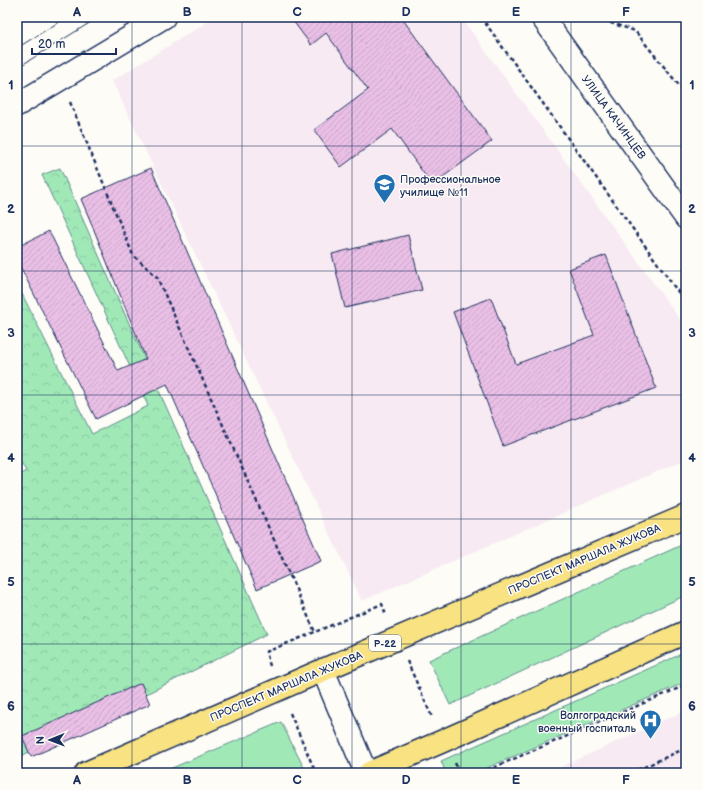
<svg xmlns="http://www.w3.org/2000/svg" width="703" height="790" viewBox="0 0 703 790" font-family="'Balsamiq Sans',sans-serif">
<style>
.built{fill:#f7eaf2}
.green{fill:#a0e9b7;stroke:#5e8c8a}
.forest{fill:url(#forest-crowns);stroke:#5e8c8a}
.building{fill:url(#building-hatch);stroke:#1b2f5e}
.lines{fill:none;stroke-linecap:round;stroke-linejoin:round}
.minor-casing{stroke:#1b2f5e;stroke-width:25}
.secondary-casing{stroke:#1b2f5e;stroke-width:25}
.trunk-casing{stroke:#1b2f5e;stroke-width:25}
.path{stroke:#1b2f5e;stroke-width:2.5;stroke-dasharray:4 3;stroke-linecap:butt}
.minor{stroke:#fdfcf7;stroke-width:22}
.secondary{stroke:#fdfcf7;stroke-width:22}
.trunk{stroke:#f8e281;stroke-width:22}
.tram{stroke:#1b2f5e;stroke-width:1}
.grid{fill:none;stroke:#1b2f5e;stroke-width:1;stroke-opacity:0.55}
.labels{text-anchor:middle;stroke-width:3;stroke-linejoin:round;paint-order:stroke}
.shield{fill:#fdfcf7;stroke:#5f6c8c;stroke-width:1}
.shield-label{font-size:10px;font-weight:bold;fill:#1b2f5e}
.street-label{font-size:11px;fill:#1b2f5e;stroke:#fdfcf7}
.poi-label{font-size:11px;fill:#1b2f5e;stroke:#fdfcf7;text-anchor:start}
.neatline{fill:none;stroke:#1b2f5e;stroke-width:1.5}
.grid-label{font-size:13px;text-anchor:middle;font-weight:bold;fill:#1b2f5e}
</style>
<defs>
<pattern id="forest-crowns" width="20" height="18" patternUnits="userSpaceOnUse"><rect width="20" height="18" fill="#a0e9b7"/><path d="M2 6a3 3 0 1 1 6 0M12 15a3 3 0 1 1 6 0" fill="none" stroke="#89c8a0"/></pattern>
<pattern id="building-hatch" width="6" height="6" patternUnits="userSpaceOnUse"><rect width="6" height="6" fill="#eabfe6"/><path d="M-1 1l2-2M0 6l6-6M5 7l2-2" fill="none" stroke="#c8a4c8"/></pattern>
</defs>
<rect width="100%" height="100%" fill="#fdfcf7"/>
<filter id="ink" filterUnits="userSpaceOnUse"><feTurbulence type="fractalNoise" baseFrequency=".025" numOctaves="2"/><feDisplacementMap in="SourceGraphic" scale="8" xChannelSelector="R" yChannelSelector="G"/><feConvolveMatrix kernelMatrix="1 2 1 2 8 2 1 2 1" color-interpolation-filters="sRGB"/></filter>
<g filter="url(#ink)">
<path class="built" d="M215,17H461L686,328V459L362,601L112,81Z
M686,710V773H548Z"/>
<path class="green" d="M686,543V595L450,705L429,660Z
M686,652V682L475,773H446L441,761Z
M281,722L304,768L291,773H160Z"/>
<path class="forest" d="M60,168L267,634L17,758V476L26,471L17,455V284L92,434L148,406L42,175Z"/>
<path class="building" d="M290,17H401L492,141L432,185L392,129L341,167L314,130L368,90L326,33L311,45Z
M151,168L321,561L257,589L167,384L96,419L17,260V247L49,231L118,371L146,359L90,220L81,199Z
M408,235L422,290L345,308L332,254Z
M606,255L656,388L503,446L453,312L491,298L516,364L594,335L569,269Z
M141,683L150,704L31,757L22,736Z"/>
<g class="lines">
<defs>
<path id="minor" d="M17,105L164,17
M323,670L366,773"/>
<path id="secondary" d="M542,17L686,218"/>
<path id="trunk" d="M86,773L323,670L686,516
M369,773L443,741L686,632"/>
</defs>
<use href="#minor" class="minor-casing"/>
<use href="#secondary" class="secondary-casing"/>
<use href="#trunk" class="trunk-casing"/>
<path class="path" d="M481,17L686,303
M606,17L611,23L635,31L686,94
M70,102L133,255L157,277L315,632L382,604L386,615
M407,661L432,717
M270,666L266,652L315,632
M290,713L316,773
M455,763L460,773
M481,773L686,685
M631,773L686,748"/>
<use href="#minor" class="minor"/>
<use href="#secondary" class="secondary"/>
<use href="#trunk" class="trunk"/>
<path class="tram" d="M17,48L67,17
M17,68L99,17"/>
</g>
</g>
<path class="grid" d="M132,17V773M242,17V773M352,17V773M461,17V773M571,17V773M17,146H686M17,271H686M17,395H686M17,519H686M17,644H686"/>
<defs>
<symbol id="university-pin" viewBox="-11 -11 22 30"><path d="M0 17L-7.5 6A9.5 9.5 0 1 1 7.5 6Z" fill="#1f6fb2" stroke="#fdfcf7"/><path d="M0-5L7-2L0 1L-7-2ZM-4 1L0 2.5L4 1V4Q0 6-4 4Z" fill="#fff"/></symbol>
<symbol id="hospital-pin" viewBox="-11 -11 22 30"><path d="M0 17L-7.5 6A9.5 9.5 0 1 1 7.5 6Z" fill="#1f6fb2" stroke="#fdfcf7"/><path d="M-5-5h3v3.5h4V-5h3V5h-3V1.5h-4V5h-3Z" fill="#fff"/></symbol>
</defs>
<g fill-rule="evenodd">
<use href="#university-pin" x="372" y="172" width="25" height="34"/>
<use href="#hospital-pin" x="638" y="708" width="25" height="34"/>
</g>
<g class="labels">
<rect class="shield" x="369" y="635" width="32" height="16" rx="3"/>
<g class="shield-label">
<text x="385" y="647">Р-22</text>
</g>
<g class="street-label">
<text transform="translate(614 117) rotate(54)" y="4">УЛИЦА КАЧИНЦЕВ</text>
<text transform="translate(584 559) rotate(-23)" y="4">ПРОСПЕКТ МАРШАЛА ЖУКОВА</text>
<text transform="translate(286 686) rotate(-23)" y="4">ПРОСПЕКТ МАРШАЛА ЖУКОВА</text>
</g>
<g class="poi-label">
<text x="400" y="183">Профессиональное<tspan x="400" dy="13">училище №11</tspan></text>
<text x="636" y="719" text-anchor="end">Волгоградский<tspan x="636" dy="13">военный госпиталь</tspan></text>
</g>
</g>
<rect width="703" height="790" fill="none" stroke="#fdfcf7" stroke-width="44"/>
<g transform="translate(50 740) rotate(269)" stroke="#fdfcf7" stroke-width="3" paint-order="stroke">
<path d="M0-3L7 15L0 10L-7 15Z" fill="#1b2f5e"/>
<text y="-6" font-size="11" font-weight="bold" text-anchor="middle" fill="#1b2f5e">N</text>
</g>
<path d="M32 48v6h84v-6" fill="none" stroke="#1b2f5e" stroke-width="2"/>
<text x="38" y="48" font-size="12" fill="#1b2f5e" stroke="#fdfcf7" stroke-width="3" paint-order="stroke">20 m</text>
<rect x="22" y="22" width="659" height="746" class="neatline"/>
<g class="grid-label">
<text x="77" y="16">A</text>
<text x="187" y="16">B</text>
<text x="297" y="16">C</text>
<text x="406" y="16">D</text>
<text x="516" y="16">E</text>
<text x="626" y="16">F</text>
<text x="11" y="89">1</text>
<text x="692" y="89">1</text>
<text x="11" y="213">2</text>
<text x="692" y="213">2</text>
<text x="11" y="337">3</text>
<text x="692" y="337">3</text>
<text x="11" y="462">4</text>
<text x="692" y="462">4</text>
<text x="11" y="586">5</text>
<text x="692" y="586">5</text>
<text x="11" y="710">6</text>
<text x="692" y="710">6</text>
<text x="77" y="784">A</text>
<text x="187" y="784">B</text>
<text x="297" y="784">C</text>
<text x="406" y="784">D</text>
<text x="516" y="784">E</text>
<text x="626" y="784">F</text>
</g>
</svg>
